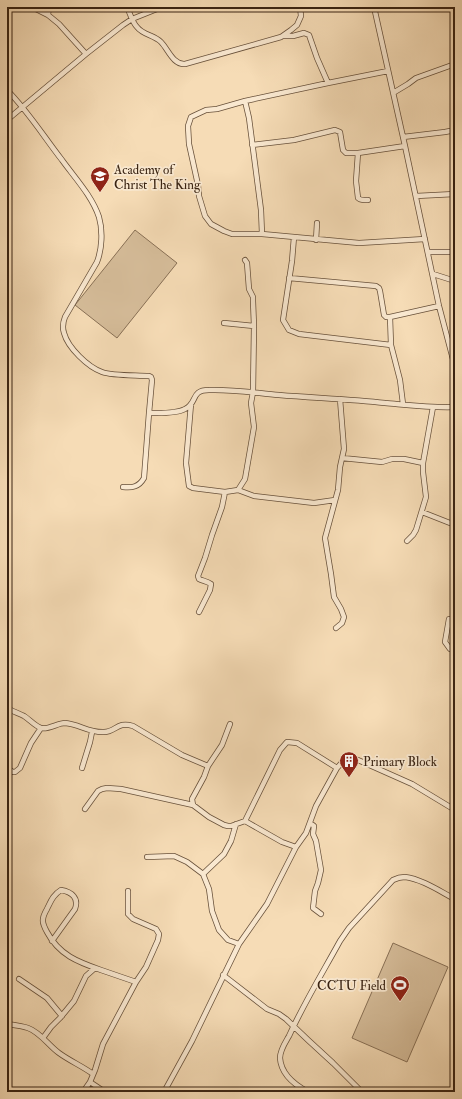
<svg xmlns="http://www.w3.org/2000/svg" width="462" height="1099" viewBox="0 0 462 1099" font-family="'IM FELL Double Pica',serif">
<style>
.park{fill:#d6bd9a;stroke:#887056}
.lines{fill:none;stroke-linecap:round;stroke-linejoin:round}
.minor-casing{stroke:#68513b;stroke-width:6}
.minor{stroke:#f9e8d0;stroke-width:4.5}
.labels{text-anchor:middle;stroke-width:3.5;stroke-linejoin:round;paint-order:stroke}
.poi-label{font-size:13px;fill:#392312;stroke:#f9e8d0;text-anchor:start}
</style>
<rect width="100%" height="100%" fill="#f6dcb6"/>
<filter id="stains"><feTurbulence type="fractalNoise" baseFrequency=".005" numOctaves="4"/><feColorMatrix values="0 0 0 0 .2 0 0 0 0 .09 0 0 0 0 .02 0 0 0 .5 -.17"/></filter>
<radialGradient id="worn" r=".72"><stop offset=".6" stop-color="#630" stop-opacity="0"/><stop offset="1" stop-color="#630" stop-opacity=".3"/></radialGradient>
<path class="park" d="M135,230L177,263L117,338L75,305Z
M393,943L448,967L407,1062L352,1038Z"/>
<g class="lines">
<defs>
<path id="minor" d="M32,7L48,15L59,24L86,54
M127,7C130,13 132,22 137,27C143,35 154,35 161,42C168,49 173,65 185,64L281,37L291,30L297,25L301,16L300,7
M374,7L405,146L439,306L455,367
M48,15L49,7
M283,36H293L304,33L309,35L317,58L328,83
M7,90C28,111 44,137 62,160C75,178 92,196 99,217C103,231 102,249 97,262L65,317C63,322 62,327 64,333C68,348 88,367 102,372C113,376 136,375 149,376L151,377L152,380L149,413C159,413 176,414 185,409C198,403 190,390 209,390C232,389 256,393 279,395C314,398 350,399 385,403C408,405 432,408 455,407
M393,93L408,84L416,78L455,64
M245,101L328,83L388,71
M7,120L86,54L123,25L132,19L162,7
M403,137L445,132L455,130
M252,145L294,140L335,130L340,132L343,150L346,153H358L405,146
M358,153L356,181L358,198C361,201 364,200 368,200
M416,196L455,194
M262,234L261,210L249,118L245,101L217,109L206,110L191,117L188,126L189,144L198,185L199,196L205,216L211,224L224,231L232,234H262L359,243L425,239
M294,237L292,261L283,320L289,330L299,334L391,345
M316,240L317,223
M428,252H455
M433,274L455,281
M289,278L376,286L379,288L380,291L384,315L386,317H390L439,306
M390,317L391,345L400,380L403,404
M224,323L254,326
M191,404L186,463L189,486L193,488L225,492
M342,458L382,462L392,459H404L423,463
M123,487C132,488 139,487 144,478L149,413
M238,490L245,479L254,427L251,403L253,392L254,326L253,301V297L249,289L247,263L245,260
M422,512L455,525
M407,541L413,535L416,530L426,497L423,472V463L433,407
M199,612L210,590L211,584C207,581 203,581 199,579L198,576L205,558L212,535L222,507L225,492L238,490L254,496L314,503L335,500
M449,619L445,642L450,649L455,650
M336,628L342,623L344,617L341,609L334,597L331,574L325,538L338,490L340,467L344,449L340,399
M7,708C12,711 18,713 24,716C29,719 35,726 41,728C48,730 58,723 65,723C79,724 89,733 104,732C116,732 117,721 133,726L182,755L208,766L204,777L192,799L193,805
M208,766L222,745L230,724
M7,768L13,772H15L20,768L31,743L41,728
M82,768L90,742L92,732
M85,809L98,791L102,789L107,788L121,789L193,805L209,817L224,825L228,826H231L245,821L282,842L296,847L306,833L316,806L337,768L346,758L358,760L412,784L455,810
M245,821L280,750L287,742L297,743L337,768
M310,823L314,826L313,834L316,841L321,870L318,883L315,891L313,908L321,914
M147,857L174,856L187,862L203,874L209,889L212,911L219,930L228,940L239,944
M203,874L224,854L231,841L236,824
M52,941L75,909C79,898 72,892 61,890C53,895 51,901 47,909C41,919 42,923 47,932C59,955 78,962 101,970C113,974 124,978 136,982
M223,975L267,1009L279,1014L286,1019L308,1040L333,1063L362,1092
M19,979L47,998L62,1016
M7,1024C14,1025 22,1026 28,1028C40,1032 49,1046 59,1053C70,1061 82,1066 93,1074
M43,1038L51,1027L60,1018L74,1001L86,976L95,968
M90,1082L105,1092
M83,1092L90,1082L95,1070L103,1044L136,982L146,967L158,940L159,934L156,929L133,919L128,914V891
M164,1092L192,1041L239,944L267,904L296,847
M308,1092C295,1085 281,1075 280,1058C280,1050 285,1043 289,1036C304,1003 323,972 340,941L349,928L393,880C397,878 401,877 405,877C422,879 441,892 455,899"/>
</defs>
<use href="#minor" class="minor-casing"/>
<use href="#minor" class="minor"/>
</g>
<defs>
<symbol id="school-pin" viewBox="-11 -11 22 30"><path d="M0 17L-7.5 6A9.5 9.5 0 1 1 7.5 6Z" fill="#8f2418" stroke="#f9e8d0"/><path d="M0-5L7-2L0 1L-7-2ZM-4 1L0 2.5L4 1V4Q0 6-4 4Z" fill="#fff"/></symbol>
<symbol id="building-pin" viewBox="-11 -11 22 30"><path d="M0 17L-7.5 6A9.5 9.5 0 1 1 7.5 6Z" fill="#8f2418" stroke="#f9e8d0"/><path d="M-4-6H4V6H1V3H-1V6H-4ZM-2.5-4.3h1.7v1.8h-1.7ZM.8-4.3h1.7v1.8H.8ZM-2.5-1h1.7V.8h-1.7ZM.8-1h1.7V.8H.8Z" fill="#fff"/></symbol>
<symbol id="stadium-pin" viewBox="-11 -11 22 30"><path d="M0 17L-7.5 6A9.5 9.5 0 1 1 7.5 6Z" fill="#8f2418" stroke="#f9e8d0"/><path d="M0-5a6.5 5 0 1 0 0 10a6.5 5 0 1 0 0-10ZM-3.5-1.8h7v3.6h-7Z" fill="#fff"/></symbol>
</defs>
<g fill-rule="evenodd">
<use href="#school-pin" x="89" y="165" width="22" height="30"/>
<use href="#building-pin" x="338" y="750" width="22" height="30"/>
<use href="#stadium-pin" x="389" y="974" width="22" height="30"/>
</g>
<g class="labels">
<g class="poi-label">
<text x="114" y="174">Academy of<tspan x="114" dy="15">Christ The King</tspan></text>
<text x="363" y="766">Primary Block</text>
<text x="386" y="990" text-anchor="end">CCTU Field</text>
</g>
</g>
<rect width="462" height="1099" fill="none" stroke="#f6dcb6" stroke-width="24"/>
<rect x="8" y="8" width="446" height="1083" fill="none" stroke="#392312" stroke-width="2"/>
<rect x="12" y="12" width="438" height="1075" fill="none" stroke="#392312"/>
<rect width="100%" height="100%" filter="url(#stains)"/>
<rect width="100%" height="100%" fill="url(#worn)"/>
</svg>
